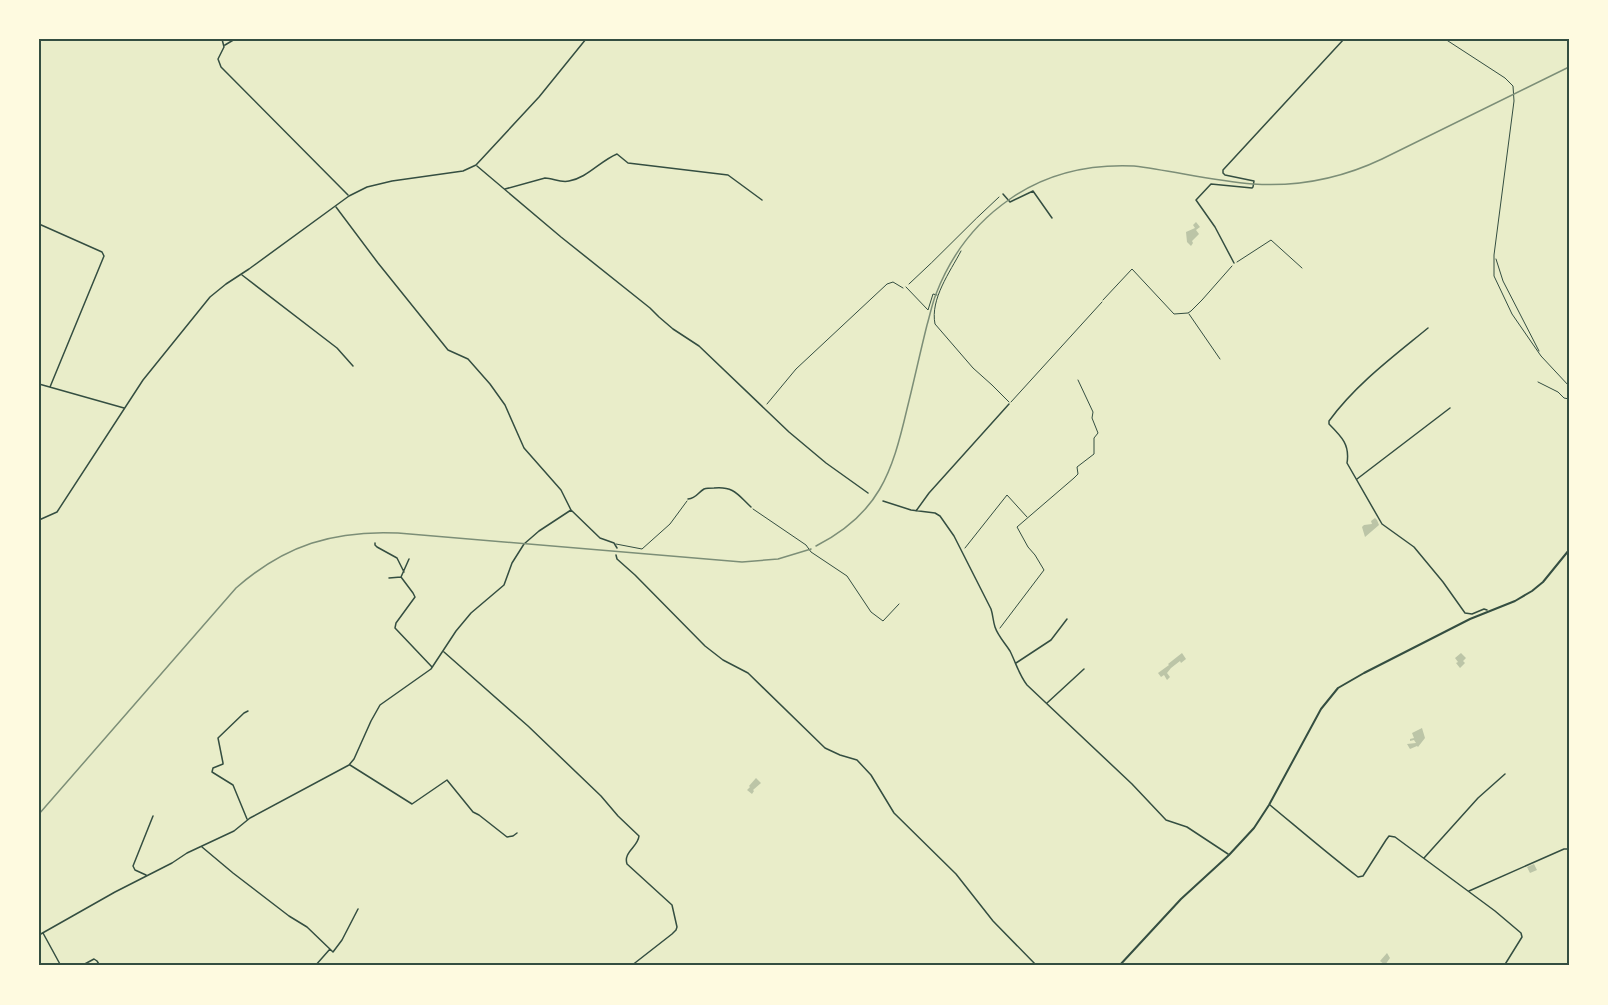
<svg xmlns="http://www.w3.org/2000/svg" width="1608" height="1005" viewBox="0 0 1608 1005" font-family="Helvetica,sans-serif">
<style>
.building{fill:#bcc5a7}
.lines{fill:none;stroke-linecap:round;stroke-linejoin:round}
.path{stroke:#344e41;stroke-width:1}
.service{stroke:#344e41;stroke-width:1}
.minor{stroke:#344e41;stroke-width:1.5}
.tertiary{stroke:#344e41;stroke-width:1.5}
.secondary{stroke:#344e41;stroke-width:2}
.rail{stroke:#7c8e77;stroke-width:1.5}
.neatline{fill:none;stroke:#344e41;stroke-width:2}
</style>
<rect width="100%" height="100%" fill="#e9edc9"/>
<path class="building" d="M1196,222L1200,227L1196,230L1199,234L1192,241L1193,243L1191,246L1187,242L1186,232L1195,228L1193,225Z
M1375,518L1377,520L1379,525L1365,537L1362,527L1364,525L1372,524L1371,521Z
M1182,653L1186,659L1181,663L1180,661L1171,668L1167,673L1170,677L1167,680L1164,675L1161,677L1158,673L1169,665L1168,664Z
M1461,653L1466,658L1463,661L1465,663L1460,668L1456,663L1458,662L1455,658Z
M1422,728L1425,738L1418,747L1417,746L1410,749L1407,744L1416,743L1414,740L1410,741V739L1414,738L1412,733Z
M756,778L761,783L753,790L754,791L752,794L747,790L750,787L749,786Z
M1534,864L1537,870L1530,873L1527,867Z
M1387,953L1390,958L1385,965L1380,961Z"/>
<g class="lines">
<path class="path" d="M1445,39L1505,78L1513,86L1514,101L1494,255V276L1512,314L1541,356L1569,386
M1496,259L1503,281L1539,351
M1237,262L1271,240L1302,268
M909,284C940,256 968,225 999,197
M1103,300L1132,269L1174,314L1188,313L1191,311L1202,300L1232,266
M1189,314L1220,359
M1538,382L1558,392L1564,398L1569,399
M767,404L796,369L887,284L893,282L903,288
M965,548L1007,495L1027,517
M1000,628L1044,570L1035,555L1028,547L1017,527L1074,478L1078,474L1077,467L1094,454V438L1098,433L1092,418L1093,412L1078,380"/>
<path class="service" d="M961,251C950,272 930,299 935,324L973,368L992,385L1009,402
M906,287L928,310L933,294L937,295
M1011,402L1102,302
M753,509L806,545L811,552L847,576L871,612L883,621L899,604
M616,544L642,549L670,524L687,501"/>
<path class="minor" d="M222,39L224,47L218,59L221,67L348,195
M225,45L235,39
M477,166L561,237L650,308L659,317L673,329L699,346L789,432L826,463L868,493
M505,189L545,178C553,178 560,183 569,181C587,178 600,161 617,154L628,163L728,175L762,200
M1003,194L1010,202L1033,191L1052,218
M336,207L378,263L448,350L468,359L490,384L505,405L524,448L561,490L571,510L600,538L614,543L617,548
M39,224L102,252L104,256L50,387
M1234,263L1215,227L1196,200L1211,184L1252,188L1253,187L1254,181L1225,175L1223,173V170L1344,39
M242,275L337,348L353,366
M1428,328C1394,356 1356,384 1329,421V424C1342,437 1350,445 1347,463L1382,524L1414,547L1443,582L1465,613L1472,614L1484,609L1487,610
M39,384L124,408
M1357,479L1450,408
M688,499C697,498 697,493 704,489C707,488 711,488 714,488C734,486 738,495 751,507
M883,501L911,510L935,513L940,516L954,536L991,609C993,615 993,621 995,627C998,636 1005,643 1010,651C1016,663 1019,675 1027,685L1132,784L1166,820L1187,827L1228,854
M916,511L929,493L1009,404
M375,543V545L377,547L397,558L404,572
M616,555L617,559L635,575L705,646L723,660L748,673L825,748L840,755L857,760L871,775L894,813L956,874L993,921L1037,966
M401,577L413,593L415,597L396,623L395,628L432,667
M389,578L401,577L409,559
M444,652L528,726L601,796L618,816L639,836C638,847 623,852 627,864L672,905L677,927L676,930L672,934L631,966
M1016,663L1051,640L1067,619
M1047,703L1084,669
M350,765L412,804L447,780L473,812L479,815L507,837L513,836L517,833
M1270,805C1299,829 1328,854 1358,877L1363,876L1386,840L1389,836L1395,837L1495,911L1521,933L1522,937L1504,966
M247,819L233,785L212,772L213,768L223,764V763L218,738L244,713L248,711
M202,847L233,873L289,916L307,927L333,952L342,940L358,909
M1424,858L1478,798L1505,774
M146,875L135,870L133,866L153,816
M1469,891L1564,849H1569
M43,933L61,966
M39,935L115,892L172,863L187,853L234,831L250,818L349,765L354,759L371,721L380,705L431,669L456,631L471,613L504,585L512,563L524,544L539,531L571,510
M443,965L444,966
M81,966L94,959L97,961L100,966
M315,966L330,949"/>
<path class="tertiary" d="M39,520L57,512L143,380L210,297L226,284L249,269L349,196L367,187L392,181L463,171L476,165L539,97L586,39"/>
<path class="secondary" d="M1119,966L1181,899L1229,855L1254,828L1269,805L1321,709L1338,688L1364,673L1470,619L1515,601L1532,591L1543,582L1569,550"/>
<path class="rail" d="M816,546C879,514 892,473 907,409C914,381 920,353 927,325C930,315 932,304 936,294C951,255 975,223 1010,199C1047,173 1090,164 1134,166C1174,171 1213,181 1253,184C1297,187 1342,178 1382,159L1569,67
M39,814L236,588C285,545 334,530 398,533L742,562L778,559L811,549"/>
</g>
<rect width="1608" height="1005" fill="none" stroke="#fefae0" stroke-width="81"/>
<rect x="40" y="40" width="1528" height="924" class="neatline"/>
</svg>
